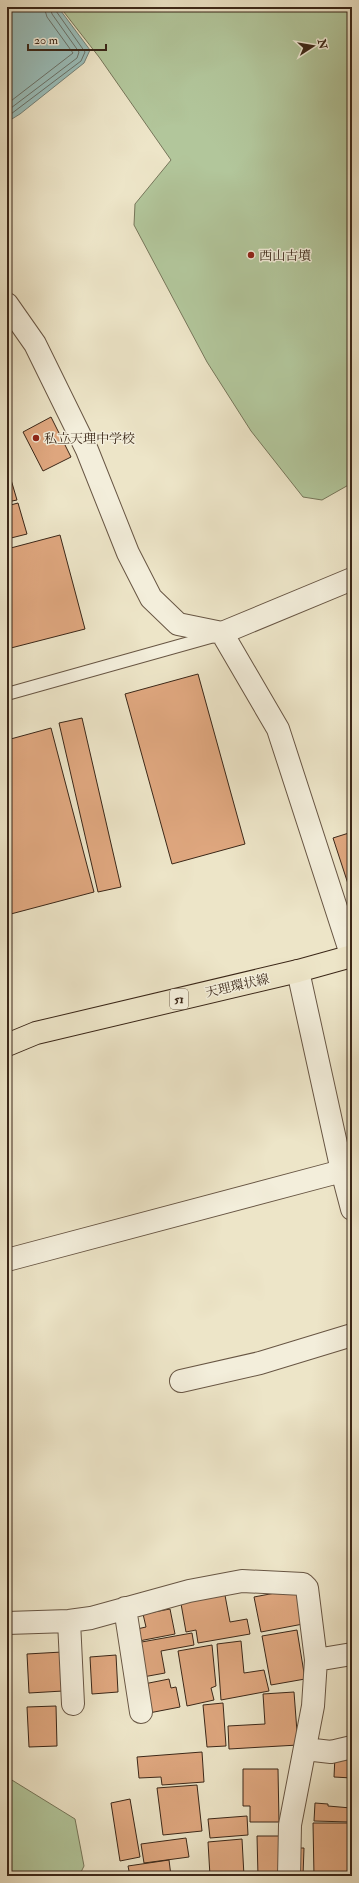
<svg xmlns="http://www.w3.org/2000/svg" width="359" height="1883" viewBox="0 0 359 1883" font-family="'IM FELL Double Pica','Noto Serif JP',serif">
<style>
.green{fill:#b2c69b;stroke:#76765a}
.water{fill:#9abeba;stroke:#748279}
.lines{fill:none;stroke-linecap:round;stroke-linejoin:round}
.shore{stroke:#6a7269;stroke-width:1}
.building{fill:#dfa77f;stroke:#3b2718}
.service-casing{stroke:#685644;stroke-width:14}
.minor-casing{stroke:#685644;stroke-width:24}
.primary-casing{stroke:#3b2718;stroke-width:24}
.service{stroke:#f3eedb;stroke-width:12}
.minor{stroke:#f3eedb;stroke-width:22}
.primary{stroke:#ede5c8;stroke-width:22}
.poi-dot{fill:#8f2418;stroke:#f3eedb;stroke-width:1.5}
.labels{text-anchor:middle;stroke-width:3;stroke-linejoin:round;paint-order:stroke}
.shield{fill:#f3eedb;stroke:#726352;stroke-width:1}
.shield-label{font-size:12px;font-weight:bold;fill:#3b2718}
.poi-label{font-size:13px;fill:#3b2718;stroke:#f3eedb;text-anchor:start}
.street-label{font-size:13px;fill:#3b2718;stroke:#f3eedb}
</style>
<rect width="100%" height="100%" fill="#ede5c8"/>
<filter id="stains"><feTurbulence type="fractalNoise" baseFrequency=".005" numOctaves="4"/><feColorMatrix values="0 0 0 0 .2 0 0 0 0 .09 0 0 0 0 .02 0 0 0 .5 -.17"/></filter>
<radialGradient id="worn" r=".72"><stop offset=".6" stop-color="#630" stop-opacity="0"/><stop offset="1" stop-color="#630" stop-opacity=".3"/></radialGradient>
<path class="green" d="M60,7H352V483L322,500L303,497L251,431L207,362L134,225L135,204L171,160L99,57Z
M7,1777L75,1819L84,1866L79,1876H7Z"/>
<path class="water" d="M7,7H58L90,50L84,63L20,114L7,122Z"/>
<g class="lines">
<path class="shore" d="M7,104L73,53L47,17L44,7
M7,111L77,58L79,52L52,14L50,7
M7,117L81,61L85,52L56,11L55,7"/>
</g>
<path class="building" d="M51,417L71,457L43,471L23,432Z
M7,466L17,500L7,502Z
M18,503L27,534L7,539V506Z
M60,535L85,629L7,649V549Z
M198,674L245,844L172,864L125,694Z
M82,718L121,887L98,892L59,723Z
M51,728L94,892L7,915V740Z
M352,832V896L333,838Z
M296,1589L303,1624L261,1632L254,1597Z
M224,1590L230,1622L247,1619L250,1634L198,1643L196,1630L186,1632L180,1598Z
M170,1609L175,1634L139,1641L137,1629L146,1627L143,1614Z
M297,1630L305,1679L271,1685L262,1636Z
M192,1633L194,1645L161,1651L165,1673L143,1677L136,1643Z
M241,1641L244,1673L264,1670L269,1691L221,1700L217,1644Z
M212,1645L216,1686L211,1688L214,1700L187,1706L178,1651Z
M62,1652L63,1691L29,1693L27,1654Z
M116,1655L118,1692L92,1694L90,1657Z
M169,1679L171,1688L176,1687L180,1707L149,1713L144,1684Z
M294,1692L298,1745L229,1749L228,1726L265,1724L263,1694Z
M223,1703L226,1746L207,1747L203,1705Z
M56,1706L57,1746L29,1747L27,1707Z
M7,1707L8,1741H7Z
M202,1752L204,1782L162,1785L161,1777L139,1778L137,1757Z
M335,1756H352V1778L334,1777Z
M243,1769H278L279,1822H250V1806H243Z
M197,1785L202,1831L163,1835L157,1788Z
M130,1799L140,1857L120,1861L111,1803Z
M315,1803L328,1804V1806L351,1808L350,1822L314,1821Z
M247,1816L248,1835L210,1838L208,1819Z
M313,1823H349L350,1876H314Z
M257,1836H280L281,1876H258Z
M186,1838L189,1857L144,1863L141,1844Z
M242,1839L244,1876H210L208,1842Z
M293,1848H304L303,1876H293Z
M169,1860L171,1876H130L128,1866Z"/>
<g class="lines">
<defs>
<path id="service" d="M7,694L214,636"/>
<path id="minor" d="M7,304L35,344L87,450L128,553L151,598L178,624L222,633L352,579
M222,633L278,729L352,957
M342,1171L352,1209
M7,1260L342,1171L298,971
M181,1381L260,1363L352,1335
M125,1608L141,1712
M69,1621L73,1704
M7,1623L69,1621L91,1618L189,1591L242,1581L303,1584L307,1588L316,1660L313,1706L290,1825L289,1876
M316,1660L352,1654
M305,1749L331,1752L352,1747"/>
<path id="primary" d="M7,1045L36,1033L298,971L352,956"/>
</defs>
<use href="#service" class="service-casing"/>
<use href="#minor" class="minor-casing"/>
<use href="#primary" class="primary-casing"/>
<use href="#service" class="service"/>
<use href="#minor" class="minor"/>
<use href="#primary" class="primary"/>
</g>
<g class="poi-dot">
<circle cx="251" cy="255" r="4"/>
<circle cx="36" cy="438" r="4"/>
</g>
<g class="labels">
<rect class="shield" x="170" y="989" width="18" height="20" rx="3"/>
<g class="shield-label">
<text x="179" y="1003">51</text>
</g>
<g class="poi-label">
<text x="259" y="260">西山古墳</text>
<text x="44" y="443">私立天理中学校</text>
</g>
<g class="street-label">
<text transform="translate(237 985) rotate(-13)" y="5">天理環状線</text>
</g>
</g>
<rect width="359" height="1883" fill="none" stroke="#ede5c8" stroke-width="24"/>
<rect x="8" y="8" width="343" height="1867" fill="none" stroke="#3b2718" stroke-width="2"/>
<rect x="12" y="12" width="335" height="1859" fill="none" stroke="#3b2718"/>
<g transform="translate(313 46) rotate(78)" stroke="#f3eedb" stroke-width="3" paint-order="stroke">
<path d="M0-3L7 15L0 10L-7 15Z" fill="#3b2718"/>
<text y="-6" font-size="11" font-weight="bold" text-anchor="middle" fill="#3b2718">N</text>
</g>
<path d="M28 44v6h78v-6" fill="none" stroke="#3b2718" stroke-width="2"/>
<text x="34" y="44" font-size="12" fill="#3b2718" stroke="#f3eedb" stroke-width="3" paint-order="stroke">20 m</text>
<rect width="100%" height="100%" filter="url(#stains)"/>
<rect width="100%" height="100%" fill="url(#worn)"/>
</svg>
